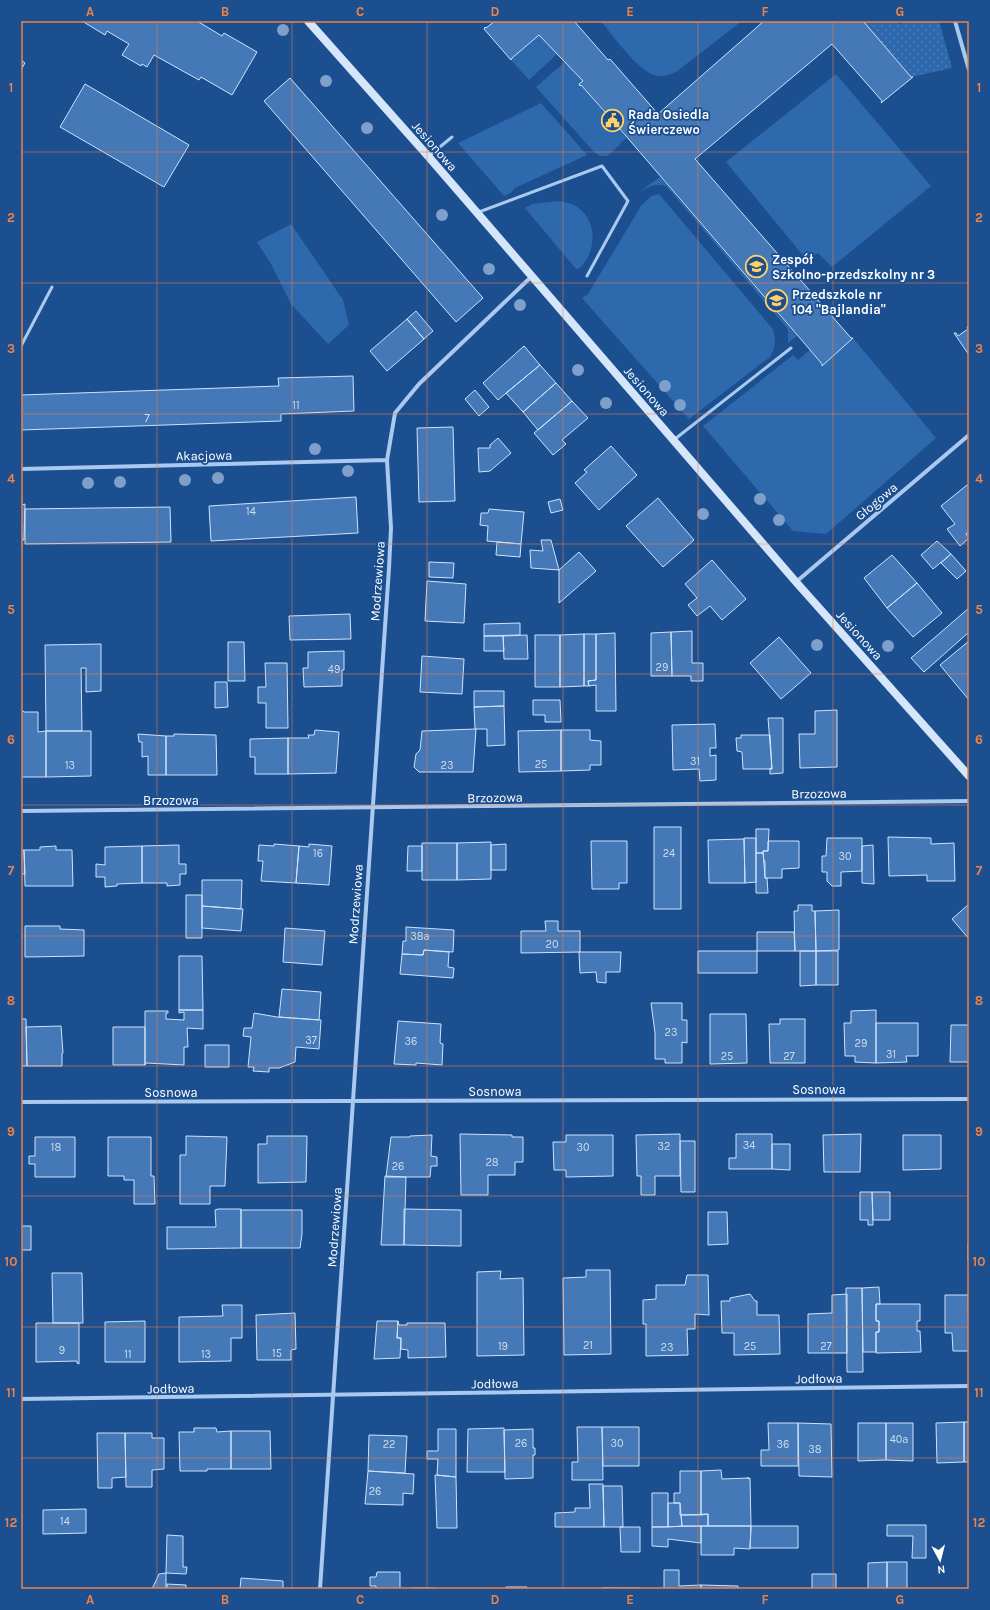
<svg xmlns="http://www.w3.org/2000/svg" width="990" height="1610" viewBox="0 0 990 1610" font-family="Karla,sans-serif">
<style>
.green{fill:#2e69ad}
.garden{fill:url(#garden-dots)}
.building{fill:#4478b7;stroke:#cfe3fa}
.lines{fill:none;stroke-linecap:round;stroke-linejoin:round}
.lane{stroke:#a9c9ee;stroke-width:3}
.street{stroke:#a9c9ee;stroke-width:4}
.secondary{stroke:#d6e6fa;stroke-width:8}
.tree{fill:#7ea0ca}
.grid{fill:none;stroke:#ee8249;stroke-width:1;stroke-opacity:0.55}
.labels{text-anchor:middle;stroke-width:3.5;stroke-linejoin:round;paint-order:stroke}
.number-label{font-size:11px;fill:#d0dded}
.poi-label{font-size:13px;font-weight:bold;fill:#fff;stroke:#1b4f8f;text-anchor:start}
.street-label{font-size:13px;fill:#fff;stroke:#1b4f8f}
.neatline{fill:none;stroke:#ee8249;stroke-width:1.5}
.grid-label{font-size:13px;text-anchor:middle;font-weight:bold;fill:#ee8249}
</style>
<defs>
<pattern id="garden-dots" width="8" height="8" patternUnits="userSpaceOnUse"><rect width="8" height="8" fill="#2e69ad"/><path d="M2 2h.1M6 6h.1" fill="none" stroke="#4d80b9" stroke-width="1.8" stroke-linecap="round"/></pattern>
</defs>
<rect width="100%" height="100%" fill="#1b4f8f"/>
<path class="green" d="M601,21H742L676,72C671,74 665,77 658,76C641,75 612,35 601,21Z
M539,35L557,54L529,80L511,60L512,58Z
M565,62L583,81L580,85H581L626,138L608,156H600L593,151L536,87Z
M836,74L931,186L832,267L818,253L806,259L726,162Z
M541,103L587,155L515,188L511,193L504,196L458,143Z
M660,177L797,336L788,343V330L786,327L667,187C657,181 647,188 639,192Z
M659,194L772,328C776,337 776,348 770,357L689,419L582,298L588,294L641,206L651,196Z
M558,201C594,203 603,244 580,268L576,269L525,208L532,204Z
M291,224L343,300L349,325L328,344L291,304L271,264L257,242Z
M853,338L936,438L826,534L793,531L703,426L793,355L798,360L810,350L822,365Z"/>
<path class="garden" d="M863,21H896L898,24L909,21H939L952,68L911,77Z"/>
<path class="building" d="M82,21H197L222,36L224,33L257,52L232,95L201,77L199,80L154,55L147,67L142,64L141,66L122,55L129,44L107,31L105,35Z
M495,21H574L608,60L610,59L658,114L764,21H863L911,77H913L881,103L882,101L832,44L695,159L851,338H853L822,366V364L805,344L613,121L581,85L580,86L579,84L583,81L539,35L512,58L511,60L484,29L485,27L486,28Z
M21,60L25,63L21,70Z
M290,78L483,298L456,322L264,101Z
M85,84L189,145L164,187L60,127Z
M416,311L433,331L424,339L407,319Z
M407,319L424,339L387,371L370,351Z
M969,326V355L954,333H956L958,336L968,329L967,327Z
M524,346L540,365L498,400L483,383Z
M540,365L556,383L523,412L506,393Z
M353,376L354,411L281,414V421L21,430V395L279,386L278,378Z
M556,383L572,401L538,430L523,412Z
M475,390L489,407L479,416L465,399Z
M572,401L588,418L562,440L566,444L553,455L534,433Z
M453,427L455,501L419,502L417,428Z
M498,438L511,453L490,471L479,472L478,448H490V445Z
M611,446L637,475L599,510L575,483L587,472L584,470Z
M967,485L969,487V531L966,534L969,538L960,546L947,529L955,524L941,506Z
M356,497L358,533L211,541L209,506Z
M658,498L694,540L663,567L626,526Z
M560,499L563,510L551,513L548,502Z
M25,504L24,540H21V505Z
M170,507L171,542L25,544V509Z
M489,509L524,512L521,544L487,541L488,526L480,525L481,513H488Z
M541,540H551L559,570L531,568L530,550L543,551Z
M937,541L951,554L933,569L921,555Z
M497,542L521,544L520,557L496,555Z
M579,552L596,571L559,603V570Z
M951,554L966,571L957,579L941,563Z
M892,555L917,583L887,608L864,578Z
M712,560L746,599L722,620L710,606L697,616L688,605L697,598L685,584Z
M429,562L454,563L453,578L429,577Z
M427,581L466,584L464,623L425,621Z
M917,583L942,613L913,637L887,608Z
M969,608V632L924,672L911,658Z
M350,614L351,639L290,640L289,616Z
M520,623V635L484,636V624Z
M692,631V663H703V681H691V676H672L671,632Z
M671,632L672,676H651V633Z
M615,633L616,711H596V685L589,686L588,681L596,680V634Z
M584,634V686L560,687V635Z
M584,634H596V680L588,681L589,686H584Z
M527,635L528,659H504L503,636Z
M535,635H560V687H535Z
M484,636H503L504,651H484Z
M779,637L811,673L781,699L750,663Z
M969,641V700L940,665Z
M228,642H244L245,681H228Z
M101,644V691L86,692V668H81L82,731H46L45,645Z
M344,651V670H342V686L304,687L303,668H308V652Z
M422,656L464,659L462,694L420,692Z
M265,663H287L288,728H266V703H258V687H266Z
M215,682H227L228,707L215,708Z
M474,691H504V706L474,707Z
M533,700H560L561,722H545V715H533Z
M504,706L505,745L487,746V729H475L474,707Z
M21,709L24,712H38V732L46,731V777H21Z
M837,710V767L800,768L799,734H815V711Z
M768,718H783V773L770,774V768L772,769Z
M715,724L716,748H710V756L716,755V780L700,781L699,769L673,770L672,725Z
M476,729L473,772H419L414,767L416,754L420,750L422,731Z
M315,730L339,732L336,773L288,774V738H309L308,735H314Z
M561,730H590V740L601,741V765H590V770L561,771Z
M561,730V771L519,772L518,731Z
M46,731H91V776L46,777Z
M138,734L166,736V775H148V756L142,757V742H139Z
M174,734L216,735L217,775H166V736H174Z
M741,735H770L772,769H743L742,752L737,751L736,738H741Z
M288,738V774H255V757H250V739Z
M654,827H681V909H654Z
M756,829H769L768,851H763V853H756Z
M888,837L931,838V844L954,843L955,881H927V875L889,876Z
M744,838H756V882L745,883Z
M827,838H862V871L841,872V886H832L827,881V872H822V856H826Z
M744,839L745,883H709L708,840Z
M591,841H627V883H619V889H592Z
M768,841H799V868L782,869V878H765L763,851H768Z
M491,842V879L457,880V843Z
M422,843H457V880H422Z
M274,844L299,846L296,883L261,881L263,861H258L259,845L274,846Z
M309,844L332,846L329,885L296,883L299,846L309,847Z
M506,844V870H491V845Z
M179,845V864H186V874H180V885L167,886V883H142V846Z
M873,845L874,884L862,883V846Z
M56,846V850H72L73,886H25L24,850H40V847Z
M142,846V883L117,884V886L105,887V877H96V864L105,865V847Z
M408,846H422V871H407Z
M21,850H24L25,874H21Z
M756,853H763L764,861H765V878H767L768,893H756Z
M202,880H242L241,909L202,906Z
M186,895H202V938H186Z
M969,904V939L952,919Z
M798,905H812V911H815L816,951H795L794,911H798Z
M202,906L243,909L241,931L202,928Z
M839,910V950L816,951L815,911Z
M545,921H558V931H580V952L521,953V931H546Z
M25,926H60V929L84,930V956L25,957Z
M406,927L454,930L453,952L424,950L423,955L402,954L403,941H406Z
M285,928L325,931L322,965L283,962Z
M757,932H794L795,951H757Z
M424,950L449,952L448,967L454,968L453,978L400,974L402,954L423,955Z
M698,951H757V973H698Z
M800,951H816V985L800,986Z
M816,951H838V985H816Z
M579,952H621L620,972H606V983L597,982L596,972L580,973Z
M179,956H202L203,1010H179Z
M282,989L321,992L319,1020L279,1017Z
M651,1003H682V1020H687V1043L682,1042V1063H665V1059H655V1033Z
M179,1010H203V1029L187,1028L188,1047H184V1065L146,1063L145,1065V1011H168V1013H166V1019L184,1020V1012L179,1013Z
M876,1010V1063L855,1062V1056H845L844,1023H851V1011Z
M254,1013L277,1017L321,1020L319,1049L296,1047L295,1062L279,1068H269V1072L253,1071L254,1067H248L251,1037L243,1036L244,1028H252Z
M710,1014H746L747,1063L710,1064Z
M21,1019H26L27,1066H21Z
M780,1019H805V1063H770L769,1024H780Z
M398,1021L441,1024L440,1043L443,1044L442,1065L416,1063V1065L394,1064Z
M876,1023H918V1056H906L907,1062L876,1063Z
M951,1025H969V1062H950Z
M61,1026L63,1053H62V1066H27L26,1027Z
M113,1027H145V1065H113Z
M205,1045H229V1067H205Z
M460,1134L512,1135V1137H523V1162H515V1175H488V1195H461Z
M680,1134V1176H655V1195H641V1176H637L636,1135Z
M736,1134H772V1169H729V1158H736Z
M861,1134L860,1172H824L823,1135Z
M432,1135L431,1156L437,1157V1166H431L430,1177H386L391,1137H410V1136Z
M566,1135H613V1176L566,1177V1170H554L553,1142H566Z
M903,1135H941V1169L903,1170Z
M186,1136L227,1137L225,1186H210V1204H180V1155H186Z
M267,1136H307L306,1182L258,1183V1144H267Z
M35,1137H75V1177H35V1164H29V1156H35Z
M108,1137H151V1176H154L155,1204H134V1180H124V1176H108Z
M680,1141H695V1192H681Z
M772,1144H790V1170L772,1169Z
M385,1176L406,1177L404,1245H381Z
M860,1192H872L873,1225H868V1220H860Z
M872,1192H890V1220H873Z
M218,1209H241V1248L167,1249V1227H216L215,1210Z
M404,1209L461,1210V1246L404,1245Z
M241,1210H302V1234L300,1248H241Z
M708,1212H727L728,1244L708,1245Z
M21,1226H31V1250H21Z
M968,1243H969V1261H968Z
M586,1270H610L611,1354L564,1355L563,1278L586,1277Z
M501,1271L500,1279L523,1278L524,1355L477,1356V1272Z
M52,1273H82L83,1323H53Z
M687,1275H708L709,1315L695,1314V1329H687L688,1355L646,1356V1324H643V1300L656,1299V1285H685Z
M879,1287L880,1304H876V1321H879V1332H876V1352H863L862,1288Z
M846,1288H862L863,1372H847Z
M750,1294L755,1301H757V1315H779L780,1354L734,1355V1333H722L721,1301H730V1298Z
M847,1294V1353H808V1314L832,1313V1295Z
M945,1295H968L969,1351H953L952,1333H945Z
M876,1304H920V1321H917V1331H920L921,1352L876,1353V1332H879V1321H876Z
M222,1305H242V1338H231V1361L179,1362V1317L223,1316Z
M295,1313L296,1349L291,1350V1360H257L256,1315Z
M145,1321V1362H105V1322Z
M377,1321H398L397,1338H401L400,1358L374,1359Z
M398,1321L399,1325H407V1323H445L446,1357L408,1358V1350L401,1349V1338H397Z
M36,1323H79V1364L77,1363V1361L36,1362Z
M964,1422H969V1462H964Z
M964,1422V1462L937,1463L936,1423Z
M768,1423H798V1466H761V1450H769Z
M798,1423L831,1424L832,1477L799,1476Z
M858,1423H886V1460L858,1461Z
M886,1423H913V1461L886,1460Z
M577,1427H602L603,1480H572V1462H578Z
M602,1427H639V1466H603Z
M194,1428H216L217,1432L231,1431V1469H207V1471H180L179,1432H194Z
M504,1428L505,1472H467L468,1429Z
M438,1429H456V1477L437,1475L438,1459H427V1451H438Z
M533,1429V1448H535V1455H533V1478L505,1479L504,1430Z
M231,1431H270L271,1469H231Z
M97,1433H125L126,1477L112,1478V1488H98Z
M125,1433H152V1438H164V1469L152,1470V1487H126Z
M369,1435L407,1436L405,1473L368,1471Z
M721,1470L722,1479L748,1478V1477V1479L750,1478L751,1526H708V1514L701,1515V1471Z
M368,1471L414,1474L413,1494L403,1493V1505L365,1504Z
M680,1471H701V1515H680V1503H674V1493H680Z
M435,1475L456,1477L457,1528H437Z
M589,1484H603L604,1527H555V1513L575,1512V1508H590Z
M603,1486H622L623,1527H604Z
M652,1493H668V1527H652Z
M668,1503H680L682,1526L668,1527Z
M86,1509V1533L43,1534V1510Z
M708,1514V1526H682L681,1515Z
M887,1525H926V1558H912L913,1536H887Z
M701,1526V1543L668,1539V1547L652,1546V1527Z
M701,1526H751L750,1549L734,1548V1555H701Z
M751,1526H798V1548H750Z
M620,1527H640V1552H621Z
M167,1535L183,1536V1567H187L186,1574L166,1573Z
M887,1562V1589H862H868V1563Z
M887,1562H907V1589H913H887Z
M664,1570H679V1586L701,1585V1589H664Z
M377,1572H400V1589H376V1586H370V1577H376Z
M166,1573V1589H152L159,1574Z
M812,1574H836V1589H812Z
M241,1578L283,1581V1589H240Z
M167,1584L186,1585V1589H167Z
M701,1585L738,1586V1589H701Z
M506,1587H527V1589H506Z
M412,1588H435L434,1589H412Z
M603,1588H639V1589Z"/>
<g class="lines">
<path class="lane" d="M429,156L452,137
M479,212L602,166L628,201L587,276
M21,346L52,287
M675,439L791,348"/>
<path class="street" d="M955,21L969,70
M21,469L387,460
M796,582L969,435
M21,811L969,801
M21,1102L969,1099
M21,1399L969,1386
M320,1589L389,568L391,528L387,460L395,413L419,384L531,277"/>
<path class="secondary" d="M308,21L428,156L796,582L969,776"/>
</g>
<g class="tree">
<circle cx="283" cy="30" r="6"/>
<circle cx="326" cy="81" r="6"/>
<circle cx="367" cy="128" r="6"/>
<circle cx="442" cy="215" r="6"/>
<circle cx="489" cy="269" r="6"/>
<circle cx="520" cy="305" r="6"/>
<circle cx="578" cy="370" r="6"/>
<circle cx="665" cy="386" r="6"/>
<circle cx="606" cy="403" r="6"/>
<circle cx="680" cy="405" r="6"/>
<circle cx="315" cy="449" r="6"/>
<circle cx="348" cy="471" r="6"/>
<circle cx="218" cy="478" r="6"/>
<circle cx="185" cy="480" r="6"/>
<circle cx="120" cy="482" r="6"/>
<circle cx="88" cy="483" r="6"/>
<circle cx="760" cy="499" r="6"/>
<circle cx="703" cy="514" r="6"/>
<circle cx="779" cy="520" r="6"/>
<circle cx="817" cy="645" r="6"/>
<circle cx="888" cy="646" r="6"/>
</g>
<path class="grid" d="M157,21V1589M292,21V1589M427,21V1589M563,21V1589M698,21V1589M833,21V1589M21,152H969M21,283H969M21,414H969M21,544H969M21,674H969M21,805H969M21,936H969M21,1066H969M21,1196H969M21,1327H969M21,1458H969"/>
<defs>
<symbol id="civic-ring" viewBox="-11 -11 22 22"><circle r="9.5" fill="#1b4f8f" stroke="#ffd166" stroke-width="1.5"/><path d="M-.6-6.5H3V-4.5H.6V-3L4-1V1h2V6H-6V1h2V-1L-.6-3ZM-1.2 2.5V6h2.4V2.5Z" fill="#ffd166"/></symbol>
<symbol id="school-ring" viewBox="-11 -11 22 22"><circle r="9.5" fill="#1b4f8f" stroke="#ffd166" stroke-width="1.5"/><path d="M0-5L7-2L0 1L-7-2ZM-4 1L0 2.5L4 1V4Q0 6-4 4Z" fill="#ffd166"/></symbol>
</defs>
<g fill-rule="evenodd">
<use href="#civic-ring" x="600" y="108" width="25" height="25"/>
<use href="#school-ring" x="744" y="254" width="25" height="25"/>
<use href="#school-ring" x="764" y="288" width="25" height="25"/>
</g>
<g class="labels">
<g class="number-label">
<text x="296" y="409">11</text>
<text x="147" y="422">7</text>
<text x="251" y="515">14</text>
<text x="662" y="671">29</text>
<text x="334" y="673">49</text>
<text x="695" y="765">31</text>
<text x="541" y="768">25</text>
<text x="70" y="769">13</text>
<text x="447" y="769">23</text>
<text x="318" y="857">16</text>
<text x="669" y="857">24</text>
<text x="845" y="860">30</text>
<text x="420" y="940">38a</text>
<text x="552" y="948">20</text>
<text x="671" y="1036">23</text>
<text x="311" y="1044">37</text>
<text x="411" y="1045">36</text>
<text x="861" y="1047">29</text>
<text x="891" y="1058">31</text>
<text x="727" y="1060">25</text>
<text x="789" y="1060">27</text>
<text x="749" y="1149">34</text>
<text x="664" y="1150">32</text>
<text x="56" y="1151">18</text>
<text x="583" y="1151">30</text>
<text x="492" y="1166">28</text>
<text x="398" y="1170">26</text>
<text x="588" y="1349">21</text>
<text x="503" y="1350">19</text>
<text x="750" y="1350">25</text>
<text x="826" y="1350">27</text>
<text x="667" y="1351">23</text>
<text x="62" y="1354">9</text>
<text x="277" y="1357">15</text>
<text x="128" y="1358">11</text>
<text x="206" y="1358">13</text>
<text x="899" y="1443">40a</text>
<text x="521" y="1447">26</text>
<text x="617" y="1447">30</text>
<text x="389" y="1448">22</text>
<text x="783" y="1448">36</text>
<text x="815" y="1453">38</text>
<text x="375" y="1495">26</text>
<text x="65" y="1525">14</text>
</g>
<g class="poi-label">
<text x="628" y="119">Rada Osiedla<tspan x="628" dy="15">Świerczewo</tspan></text>
<text x="772" y="264">Zespół<tspan x="772" dy="15">Szkolno-przedszkolny nr 3</tspan></text>
<text x="792" y="299">Przedszkole nr<tspan x="792" dy="15">104 "Bajlandia"</tspan></text>
</g>
<g class="street-label">
<text transform="translate(435 146) rotate(49)" y="5">Jesionowa</text>
<text transform="translate(647 391) rotate(49)" y="5">Jesionowa</text>
<text transform="translate(204 455) rotate(-1)" y="5">Akacjowa</text>
<text transform="translate(876 501) rotate(-40)" y="5">Głogowa</text>
<text transform="translate(377 581) rotate(-86)" y="5">Modrzewiowa</text>
<text transform="translate(860 635) rotate(48)" y="5">Jesionowa</text>
<text transform="translate(819 793) rotate(-1)" y="5">Brzozowa</text>
<text transform="translate(495 797) rotate(-1)" y="5">Brzozowa</text>
<text x="171" y="805">Brzozowa</text>
<text transform="translate(355 904) rotate(-86)" y="5">Modrzewiowa</text>
<text x="819" y="1094">Sosnowa</text>
<text x="495" y="1096">Sosnowa</text>
<text x="171" y="1097">Sosnowa</text>
<text transform="translate(334 1227) rotate(-86)" y="5">Modrzewiowa</text>
<text transform="translate(819 1378) rotate(-1)" y="5">Jodłowa</text>
<text transform="translate(495 1383) rotate(-1)" y="5">Jodłowa</text>
<text transform="translate(171 1388) rotate(-1)" y="5">Jodłowa</text>
</g>
</g>
<rect width="990" height="1610" fill="none" stroke="#1b4f8f" stroke-width="44"/>
<g transform="translate(940 1560) rotate(173)" stroke="#1b4f8f" stroke-width="3" paint-order="stroke">
<path d="M0-3L7 15L0 10L-7 15Z" fill="#ffffff"/>
<text y="-6" font-size="11" font-weight="bold" text-anchor="middle" fill="#ffffff">N</text>
</g>
<rect x="22" y="22" width="946" height="1566" class="neatline"/>
<g class="grid-label">
<text x="90" y="16">A</text>
<text x="225" y="16">B</text>
<text x="360" y="16">C</text>
<text x="495" y="16">D</text>
<text x="630" y="16">E</text>
<text x="765" y="16">F</text>
<text x="900" y="16">G</text>
<text x="11" y="92">1</text>
<text x="979" y="92">1</text>
<text x="11" y="222">2</text>
<text x="979" y="222">2</text>
<text x="11" y="353">3</text>
<text x="979" y="353">3</text>
<text x="11" y="483">4</text>
<text x="979" y="483">4</text>
<text x="11" y="614">5</text>
<text x="979" y="614">5</text>
<text x="11" y="744">6</text>
<text x="979" y="744">6</text>
<text x="11" y="875">7</text>
<text x="979" y="875">7</text>
<text x="11" y="1005">8</text>
<text x="979" y="1005">8</text>
<text x="11" y="1136">9</text>
<text x="979" y="1136">9</text>
<text x="11" y="1266">10</text>
<text x="979" y="1266">10</text>
<text x="11" y="1397">11</text>
<text x="979" y="1397">11</text>
<text x="11" y="1527">12</text>
<text x="979" y="1527">12</text>
<text x="90" y="1604">A</text>
<text x="225" y="1604">B</text>
<text x="360" y="1604">C</text>
<text x="495" y="1604">D</text>
<text x="630" y="1604">E</text>
<text x="765" y="1604">F</text>
<text x="900" y="1604">G</text>
</g>
</svg>
